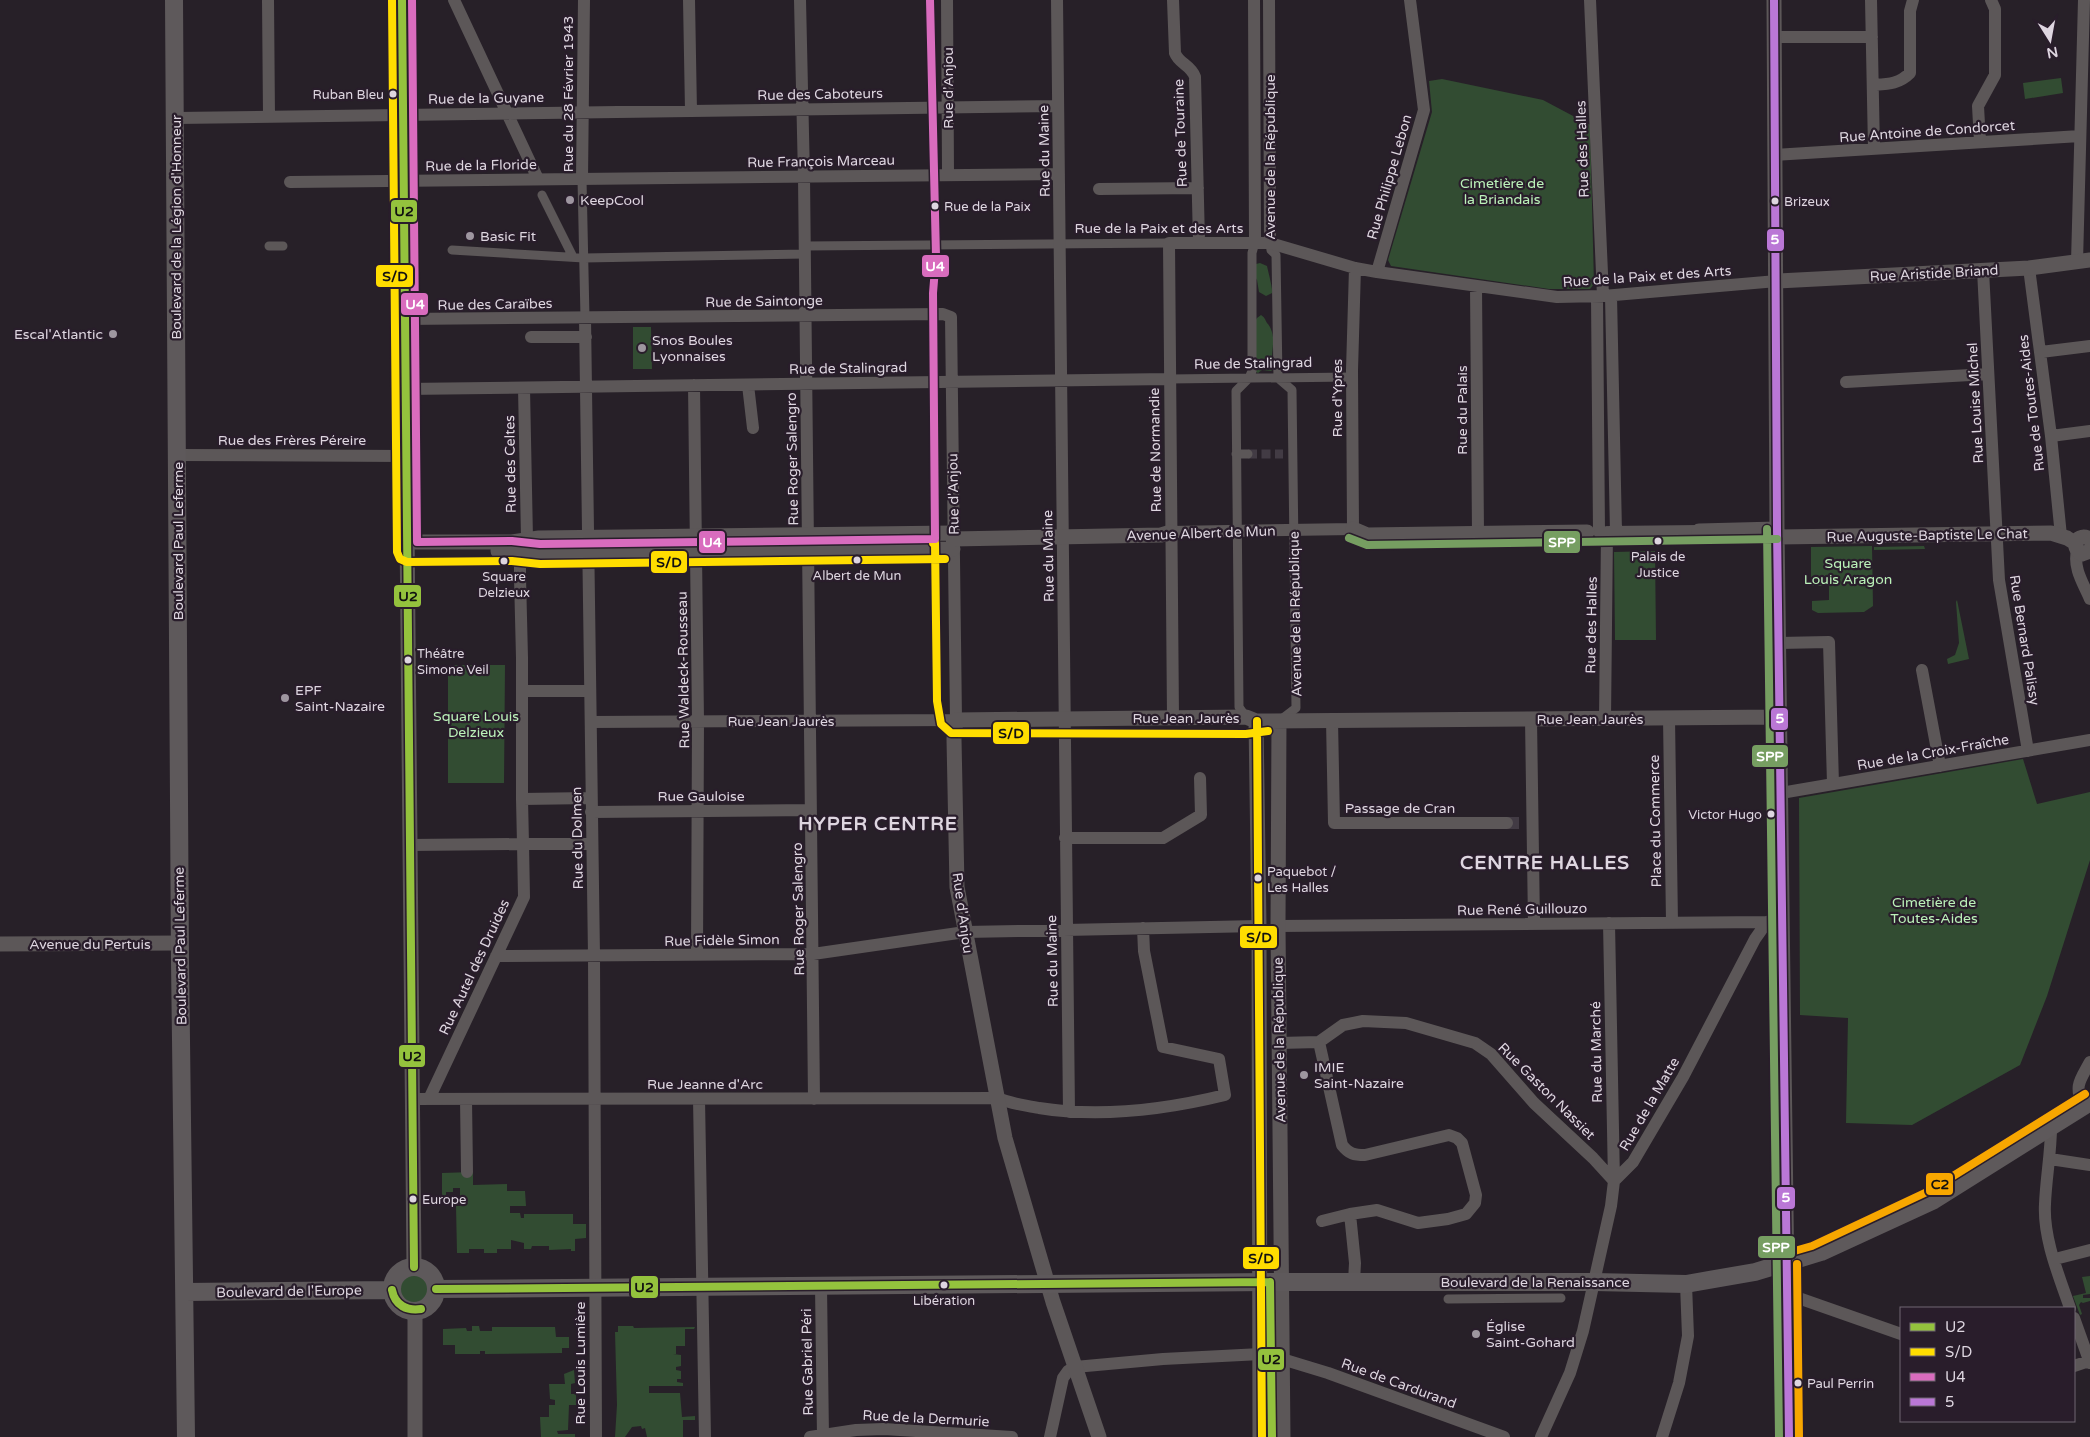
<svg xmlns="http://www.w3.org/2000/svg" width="2090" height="1437" viewBox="0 0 2090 1437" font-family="'Varela Round',sans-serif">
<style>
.green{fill:#324c32}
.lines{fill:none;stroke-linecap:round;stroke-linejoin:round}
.pedestrian-tunnel{stroke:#423b44;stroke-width:9;stroke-dasharray:9 4.5;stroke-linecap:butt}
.minor-tunnel{stroke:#423b44;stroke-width:12;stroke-dasharray:12 6;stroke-linecap:butt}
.pedestrian{stroke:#5c5758;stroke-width:9}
.minor{stroke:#5c5758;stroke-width:12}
.tertiary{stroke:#5c5758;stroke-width:15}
.secondary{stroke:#5e595b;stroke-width:18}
.bus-1-casing{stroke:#291d2b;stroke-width:11}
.bus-2-casing{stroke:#291d2b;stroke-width:11}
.bus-3-casing{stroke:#291d2b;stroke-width:11}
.bus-4-casing{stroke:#291d2b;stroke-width:11}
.bus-5-casing{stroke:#291d2b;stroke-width:11}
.bus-6-casing{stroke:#291d2b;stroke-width:11}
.bus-1{stroke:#94c23d;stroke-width:8}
.bus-2{stroke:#fd0;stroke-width:8}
.bus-3{stroke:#d96cbe;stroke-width:8}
.bus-4{stroke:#ba77d6;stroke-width:8}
.bus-5{stroke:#769e61;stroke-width:8}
.bus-6{stroke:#f7a600;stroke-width:8}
.bus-dot{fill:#ded6e0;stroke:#291d2b;stroke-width:2}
.poi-dot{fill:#9e96a0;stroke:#291d2b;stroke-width:2}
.labels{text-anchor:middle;stroke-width:4.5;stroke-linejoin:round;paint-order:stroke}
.bus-label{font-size:13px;fill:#ded6e0;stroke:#291d2b;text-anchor:start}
.street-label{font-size:14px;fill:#ded6e0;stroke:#291d2b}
.park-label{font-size:14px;fill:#bbf2b9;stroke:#291d2b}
.poi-label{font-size:14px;fill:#ded6e0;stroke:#291d2b;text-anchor:start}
.district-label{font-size:19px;font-weight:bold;letter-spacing:1px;fill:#ded6e0;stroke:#291d2b}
.line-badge{stroke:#291d2b;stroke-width:2}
.badge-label{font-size:14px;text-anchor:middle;font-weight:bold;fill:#fff}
.pale-badge-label{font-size:14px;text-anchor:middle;font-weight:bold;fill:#111}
</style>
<rect width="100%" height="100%" fill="#272028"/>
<path class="green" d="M2061,78L2063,93L2025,99L2023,83Z
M1442,79L1543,100L1590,125L1594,284L1590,289H1549L1391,266L1388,260L1432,112L1429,81Z
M1260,263L1267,266C1268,271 1273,289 1272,293L1266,296L1259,292L1257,280L1253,274L1256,264Z
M1261,315C1266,318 1265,321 1268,324C1279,339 1268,354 1274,368L1271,371L1262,370L1258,373L1256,372L1255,321L1257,318Z
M633,327H651L652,369H633Z
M1872,546L1873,606L1864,612L1818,613L1812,610V601L1829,600V586H1811V547Z
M1924,546L1925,549L1874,550V547Z
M1655,551L1656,640H1615L1614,552Z
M1957,600L1969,659L1948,664L1947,659L1955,655L1959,643L1956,602Z
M448,665H505L504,783H448Z
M2023,759L2037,804L2090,792V860L2047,996L2020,1065L1912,1125L1846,1123L1848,1018L1800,1015L1799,798Z
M473,1172V1185L507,1184V1191H525L526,1206H510V1213H520L521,1218H524V1214H573V1224H586V1238L575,1239V1251H571V1249L549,1250V1246H532L531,1249H524V1243L511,1240V1249H497V1253H484V1249H469V1253H457L456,1206H460V1188H453V1192H446V1201H442V1173Z
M399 1290a16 16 0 1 1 32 0a16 16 0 1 1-32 0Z
M2090,1276V1294L2083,1295V1298H2090V1301L2083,1303L2081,1302L2079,1305L2082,1314L2080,1315L2073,1296L2086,1293L2082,1277Z
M472,1326H479L480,1331H492V1327H555L556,1337H569V1348H562V1353L485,1354V1351H480V1354H455V1345H443V1329L466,1328L467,1331H472Z
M618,1326H633L634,1328L695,1327L694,1329H685V1346H676V1354H673L681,1355V1366L676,1367V1370L681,1371V1379H677V1382L683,1383V1386H649V1393H680L682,1417L695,1416V1420H683V1437H647L645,1428L642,1429L641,1426L632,1427L625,1437H615L617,1405L615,1332H618Z
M574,1370L575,1383L571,1384V1394H576V1405H569L568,1430L557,1431L558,1434H575V1437H541L540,1417H549V1405H555V1400L550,1399L549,1384H565L564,1374Z"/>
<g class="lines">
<path class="pedestrian-tunnel" d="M1248,454H1283"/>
<path class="minor-tunnel" d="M1507,823H1524"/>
<path class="pedestrian" d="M582,179L585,318
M542,195L573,257
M1270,243L1271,250L1276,255L1278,378L1292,390L1296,708L1279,721
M269,246H283
M805,246L1169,243
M452,250L584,258L805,254
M1169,379L1352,377
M1236,454H1248
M1246,717L1239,707L1236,391L1249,378L1252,371V253L1255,242
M1448,1299L1561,1298"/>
<path class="minor" d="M268,0L269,116
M454,0L538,179
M689,0L691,111
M800,0L804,177L814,1099
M1057,0L1069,1112
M1173,0L1175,53C1179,64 1191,65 1195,77L1199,242
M1254,0L1255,242
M1269,0L1270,243
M1590,0L1603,296
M1871,0L1874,149
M1774,37H1872
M1873,85C1888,84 1899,84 1910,73V11L1913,0
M176,118L1058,106
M1980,142L1978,106L1995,75V9L1991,0
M1775,155L2080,136
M945,175L948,171L947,0
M582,179L584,0
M290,182L1059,174
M1099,189L1198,188
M2077,262L2084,0
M2029,268L2051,436L2061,536
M1983,270L1999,580L2028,751
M1377,272L1424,110L1410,0
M1476,286L1478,534
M1611,296L1616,532
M1597,297L1599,532
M585,318L594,956L596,1437
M404,319L943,314L951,317L956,720L591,722
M531,337H586
M2041,352L2090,346
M1846,382L1988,374
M694,385L698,721L697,955
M748,385L753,428
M405,389L1169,379
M2051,436L2090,431
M177,455L406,456
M1171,532L1353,529L1352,370L1355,268
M1609,532L1699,531
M2077,551C2073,568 2083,583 2090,599
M1779,643L1829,642L1833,784
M1922,670L1940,766
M522,691H590
M1173,718L1169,243H1270L1355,268L1377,272L1557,297L1603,296L1777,281
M1669,718L1672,923
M1531,719L1534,924
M1605,719L1607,532
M1332,720L1334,823H1507
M1781,793L2090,740
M591,798L522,799L523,844H592
M522,799V658L520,577V552L527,539L524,388
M591,812L811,810
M1065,838H1163L1201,815L1200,778
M410,845L523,844L524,897L429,1099
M1278,926L1767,922
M496,956L813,954L965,932L1259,926
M1319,1042L1342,1145C1349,1154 1354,1155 1365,1155L1449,1135L1457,1138L1462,1143L1476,1195L1475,1203L1466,1214L1448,1219L1418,1223L1377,1210L1350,1214L1355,1263L1354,1282
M1279,1043L1319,1042L1343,1025L1363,1021L1406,1023L1475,1043L1491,1054L1534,1103L1593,1158L1614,1181
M412,1099L998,1098C1011,1104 1025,1105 1039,1108C1102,1118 1164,1110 1225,1095L1219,1059L1163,1047L1144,951L1143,928
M466,1099L467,1172
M699,1099L705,1437
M2082,1107C2075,1084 2079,1082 2090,1062
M2051,1127C2051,1153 2046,1178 2045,1204C2043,1238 2059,1276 2070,1308
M2050,1159L2090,1165
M1614,1181L1633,1162L1683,1077L1755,939L1767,922L1772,921
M1322,1221L1350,1214
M2055,1259L2090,1250
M821,1286L823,1437
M1787,1294L1901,1334
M2074,1318L2090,1363
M1282,1359L1328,1373L1504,1437
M2074,1366L2089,1361
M810,1437L856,1430L884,1429L1012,1437
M1050,1437L1063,1378L1068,1371L1075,1367L1163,1359L1261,1354
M1541,1437L1570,1373L1583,1331L1611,1206L1614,1181L1609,923
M1662,1437L1679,1383L1688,1336L1686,1284"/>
<path class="tertiary" d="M402,0L414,1267
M1774,0L1777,529L1789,1437
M1777,281L2029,268L2090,260
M1353,529L1367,535L1587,532
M1699,531L1777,529
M1777,537L2051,533L2067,538L2075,543
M953,539L1161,535L1171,532
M2090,539C2078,532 2069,546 2082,554L2090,551
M407,542H512L539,538L953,533
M498,551L540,554L953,549
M1256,721L1259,926L1260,1437
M1279,721L1278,926L1283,1437
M0,944L180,943
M415,1311V1437
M1099,1437L1053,1302L1005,1138L957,887L954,739L956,720L1246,717L1256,721L1780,717"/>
<path class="secondary" d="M174,0L180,961L186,1437
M392 1289a22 22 0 1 1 44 0a22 22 0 1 1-44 0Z
M436,1289L1270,1282H1594L1686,1284L1755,1272L1821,1252L1934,1200L2090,1102
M185,1292L392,1290"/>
<defs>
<path id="bus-1" d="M402,0L414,1267
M1270,1282L1272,1437
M436,1289L1270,1282
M392,1290C395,1305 407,1311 421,1309
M392,1290C395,1306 407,1311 421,1309"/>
<path id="bus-2" d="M392,0L397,552L400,559L407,562L512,561L540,564L945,559
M933,543H935L937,701L941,724L951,733L1246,734L1268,731
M1257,721L1262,1437"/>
<path id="bus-3" d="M412,0L417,542L512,541L540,544L935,539L933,293L936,256L930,0"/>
<path id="bus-4" d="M1774,0L1777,529L1789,1437"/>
<path id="bus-5" d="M1767,529L1779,1437
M1349,538L1367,545L1777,539"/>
<path id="bus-6" d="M1784,1254L1812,1246L1929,1191L2085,1094
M1797,1264L1799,1437"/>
</defs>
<use href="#bus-1" class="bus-1-casing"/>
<use href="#bus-2" class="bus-2-casing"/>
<use href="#bus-3" class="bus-3-casing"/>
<use href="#bus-4" class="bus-4-casing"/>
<use href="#bus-5" class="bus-5-casing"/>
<use href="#bus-6" class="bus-6-casing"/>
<use href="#bus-1" class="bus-1"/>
<use href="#bus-2" class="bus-2"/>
<use href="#bus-3" class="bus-3"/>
<use href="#bus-4" class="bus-4"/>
<use href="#bus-5" class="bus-5"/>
<use href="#bus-6" class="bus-6"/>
</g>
<g class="bus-dot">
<circle cx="393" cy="94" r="4.5"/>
<circle cx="1775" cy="201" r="4.5"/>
<circle cx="935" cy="206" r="4.5"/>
<circle cx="1658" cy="541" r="4.5"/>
<circle cx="857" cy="560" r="4.5"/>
<circle cx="504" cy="561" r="4.5"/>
<circle cx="408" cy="660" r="4.5"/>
<circle cx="1771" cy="814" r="4.5"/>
<circle cx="1258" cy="878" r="4.5"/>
<circle cx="413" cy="1199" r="4.5"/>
<circle cx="944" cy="1285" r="4.5"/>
<circle cx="1798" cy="1383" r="4.5"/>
</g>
<g class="poi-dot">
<circle cx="570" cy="200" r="5"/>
<circle cx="470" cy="236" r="5"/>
<circle cx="113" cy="334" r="5"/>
<circle cx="642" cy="348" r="5"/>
<circle cx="285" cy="698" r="5"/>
<circle cx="1304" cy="1075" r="5"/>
<circle cx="1476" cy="1334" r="5"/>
</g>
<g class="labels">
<g class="bus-label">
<text x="384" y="99" text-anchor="end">Ruban Bleu</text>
<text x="1784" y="206">Brizeux</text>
<text x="944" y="211">Rue de la Paix</text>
<text x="1658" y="561" text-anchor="middle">Palais de<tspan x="1658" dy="16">Justice</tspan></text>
<text x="857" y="580" text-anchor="middle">Albert de Mun</text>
<text x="504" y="581" text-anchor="middle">Square<tspan x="504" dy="16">Delzieux</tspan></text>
<text x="417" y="658">Théâtre<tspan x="417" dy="16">Simone Veil</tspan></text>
<text x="1762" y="819" text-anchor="end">Victor Hugo</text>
<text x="1267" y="876">Paquebot /<tspan x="1267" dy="16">Les Halles</tspan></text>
<text x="422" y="1204">Europe</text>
<text x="944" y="1305" text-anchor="middle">Libération</text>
<text x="1807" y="1388">Paul Perrin</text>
</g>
<g class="street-label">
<text transform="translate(948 88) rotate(-90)" y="5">Rue d'Anjou</text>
<text transform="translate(568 94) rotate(-90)" y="5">Rue du 28 Février 1943</text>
<text transform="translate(820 94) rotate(-1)" y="5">Rue des Caboteurs</text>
<text transform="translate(486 98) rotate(-1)" y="5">Rue de la Guyane</text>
<text transform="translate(1927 131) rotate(-4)" y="5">Rue Antoine de Condorcet</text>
<text transform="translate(1180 133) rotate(-92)" y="5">Rue de Touraine</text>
<text transform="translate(1582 149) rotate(-92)" y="5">Rue des Halles</text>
<text transform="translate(1044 151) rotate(-91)" y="5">Rue du Maine</text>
<text transform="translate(1270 157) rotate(-90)" y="5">Avenue de la République</text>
<text transform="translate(821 161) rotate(-1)" y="5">Rue François Marceau</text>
<text transform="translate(481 165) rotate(-1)" y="5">Rue de la Floride</text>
<text transform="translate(1389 177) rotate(-74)" y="5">Rue Philippe Lebon</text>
<text transform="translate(176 227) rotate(-90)" y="5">Boulevard de la Légion d'Honneur</text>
<text x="1159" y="233">Rue de la Paix et des Arts</text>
<text transform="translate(1934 273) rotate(-3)" y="5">Rue Aristide Briand</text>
<text transform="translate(1647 276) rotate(-4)" y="5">Rue de la Paix et des Arts</text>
<text transform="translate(764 301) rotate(-1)" y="5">Rue de Saintonge</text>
<text transform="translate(495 304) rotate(-1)" y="5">Rue des Caraïbes</text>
<text transform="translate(1253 363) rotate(-1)" y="5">Rue de Stalingrad</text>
<text transform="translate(848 368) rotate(-1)" y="5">Rue de Stalingrad</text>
<text transform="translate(1337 398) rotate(-90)" y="5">Rue d'Ypres</text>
<text transform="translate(1975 403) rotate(-93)" y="5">Rue Louise Michel</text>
<text transform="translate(2031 403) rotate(-97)" y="5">Rue de Toutes-Aides</text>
<text transform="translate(1462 410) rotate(-90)" y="5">Rue du Palais</text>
<text x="292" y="445">Rue des Frères Péreire</text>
<text transform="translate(1155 450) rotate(-91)" y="5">Rue de Normandie</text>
<text transform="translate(792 459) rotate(-91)" y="5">Rue Roger Salengro</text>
<text transform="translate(510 464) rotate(-91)" y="5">Rue des Celtes</text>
<text transform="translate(953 494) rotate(-91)" y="5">Rue d'Anjou</text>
<text transform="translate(1201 533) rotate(-2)" y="5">Avenue Albert de Mun</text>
<text transform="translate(1927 535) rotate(-1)" y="5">Rue Auguste-Baptiste Le Chat</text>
<text transform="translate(178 541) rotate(-90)" y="5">Boulevard Paul Leferme</text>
<text transform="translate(1048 556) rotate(-91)" y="5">Rue du Maine</text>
<text transform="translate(1295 614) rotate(-91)" y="5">Avenue de la République</text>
<text transform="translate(1591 625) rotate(-89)" y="5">Rue des Halles</text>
<text transform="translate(2025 640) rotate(81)" y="5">Rue Bernard Palissy</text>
<text transform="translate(683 670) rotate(-91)" y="5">Rue Waldeck-Rousseau</text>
<text x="1186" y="723">Rue Jean Jaurès</text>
<text x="1590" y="724">Rue Jean Jaurès</text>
<text x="781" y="726">Rue Jean Jaurès</text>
<text transform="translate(1933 752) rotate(-10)" y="5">Rue de la Croix-Fraîche</text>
<text x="701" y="801">Rue Gauloise</text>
<text x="1400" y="813">Passage de Cran</text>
<text transform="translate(1655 821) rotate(-91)" y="5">Place du Commerce</text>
<text transform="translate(577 838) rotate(-91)" y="5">Rue du Dolmen</text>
<text transform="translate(798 909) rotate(-91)" y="5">Rue Roger Salengro</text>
<text transform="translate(1522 909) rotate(-1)" y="5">Rue René Guillouzo</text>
<text transform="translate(963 913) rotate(82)" y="5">Rue d'Anjou</text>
<text transform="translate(722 940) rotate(-1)" y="5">Rue Fidèle Simon</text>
<text x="90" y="949">Avenue du Pertuis</text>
<text transform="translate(180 946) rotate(-91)" y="5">Boulevard Paul Leferme</text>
<text transform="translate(1052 961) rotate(-91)" y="5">Rue du Maine</text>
<text transform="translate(474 967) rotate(-65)" y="5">Rue Autel des Druides</text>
<text transform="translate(1279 1040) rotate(-91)" y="5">Avenue de la République</text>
<text transform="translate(1596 1052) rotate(-91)" y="5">Rue du Marché</text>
<text x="705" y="1089">Rue Jeanne d'Arc</text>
<text transform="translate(1547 1091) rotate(45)" y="5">Rue Gaston Nassiet</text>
<text transform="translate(1649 1104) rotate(-60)" y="5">Rue de la Matte</text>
<text x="1535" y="1287">Boulevard de la Renaissance</text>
<text transform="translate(289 1291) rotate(-1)" y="5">Boulevard de l'Europe</text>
<text transform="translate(807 1362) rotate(-91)" y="5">Rue Gabriel Péri</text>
<text transform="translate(580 1363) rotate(-90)" y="5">Rue Louis Lumière</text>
<text transform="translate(1399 1383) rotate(20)" y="5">Rue de Cardurand</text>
<text transform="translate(926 1418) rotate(3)" y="5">Rue de la Dermurie</text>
</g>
<g class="park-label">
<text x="1502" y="188">Cimetière de<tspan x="1502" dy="16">la Briandais</tspan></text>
<text x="1848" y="568">Square<tspan x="1848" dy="16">Louis Aragon</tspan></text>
<text x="476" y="721">Square Louis<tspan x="476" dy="16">Delzieux</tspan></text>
<text x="1934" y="907">Cimetière de<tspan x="1934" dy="16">Toutes-Aides</tspan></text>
</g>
<g class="poi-label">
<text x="580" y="205">KeepCool</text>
<text x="480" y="241">Basic Fit</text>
<text x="103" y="339" text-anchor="end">Escal'Atlantic</text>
<text x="652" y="345">Snos Boules<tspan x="652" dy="16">Lyonnaises</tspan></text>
<text x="295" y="695">EPF<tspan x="295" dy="16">Saint-Nazaire</tspan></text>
<text x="1314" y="1072">IMIE<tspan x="1314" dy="16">Saint-Nazaire</tspan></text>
<text x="1486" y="1331">Église<tspan x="1486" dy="16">Saint-Gohard</tspan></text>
</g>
<g class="district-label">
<text x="878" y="830">HYPER CENTRE</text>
<text x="1545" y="869">CENTRE HALLES</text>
</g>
</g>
<g class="line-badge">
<rect x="390" y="199" width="28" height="24" rx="5" fill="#94c23d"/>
<rect x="1766" y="228" width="19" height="24" rx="5" fill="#ba77d6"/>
<rect x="921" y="254" width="29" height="24" rx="5" fill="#d96cbe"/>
<rect x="375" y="264" width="39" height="24" rx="5" fill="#fd0"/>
<rect x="400" y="292" width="29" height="24" rx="5" fill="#d96cbe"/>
<rect x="698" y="530" width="28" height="24" rx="5" fill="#d96cbe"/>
<rect x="1543" y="530" width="38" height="24" rx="5" fill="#769e61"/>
<rect x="650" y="550" width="38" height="24" rx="5" fill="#fd0"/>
<rect x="393" y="584" width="29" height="24" rx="5" fill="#94c23d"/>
<rect x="1770" y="707" width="19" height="24" rx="5" fill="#ba77d6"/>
<rect x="992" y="721" width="38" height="24" rx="5" fill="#fd0"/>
<rect x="1751" y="744" width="38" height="24" rx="5" fill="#769e61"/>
<rect x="1239" y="925" width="39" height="24" rx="5" fill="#fd0"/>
<rect x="398" y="1044" width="28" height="24" rx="5" fill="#94c23d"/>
<rect x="1925" y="1172" width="29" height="24" rx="5" fill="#f7a600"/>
<rect x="1776" y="1186" width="20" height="24" rx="5" fill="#ba77d6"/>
<rect x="1757" y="1235" width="39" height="24" rx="5" fill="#769e61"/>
<rect x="1242" y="1246" width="38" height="24" rx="5" fill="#fd0"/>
<rect x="630" y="1275" width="29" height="24" rx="5" fill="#94c23d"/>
<rect x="1257" y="1348" width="28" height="23" rx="5" fill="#94c23d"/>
</g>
<g class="badge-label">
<text x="1775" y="244">5</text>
<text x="935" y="271">U4</text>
<text x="415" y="309">U4</text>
<text x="712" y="547">U4</text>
<text x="1562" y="547">SPP</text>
<text x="1780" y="723">5</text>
<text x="1770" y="761">SPP</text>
<text x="1786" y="1202">5</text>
<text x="1776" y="1252">SPP</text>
</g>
<g class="pale-badge-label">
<text x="404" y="216">U2</text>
<text x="395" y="281">S/D</text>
<text x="669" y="567">S/D</text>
<text x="408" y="601">U2</text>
<text x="1011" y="738">S/D</text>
<text x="1259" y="942">S/D</text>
<text x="412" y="1061">U2</text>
<text x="1940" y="1189">C2</text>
<text x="1261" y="1263">S/D</text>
<text x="644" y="1292">U2</text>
<text x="1271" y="1364">U2</text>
</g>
<rect x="1900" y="1307" width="175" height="115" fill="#291d2b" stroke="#716773"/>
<rect x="1910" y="1323" width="25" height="8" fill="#94c23d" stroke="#716773"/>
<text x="1945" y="1332" font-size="15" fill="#ded6e0">U2</text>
<rect x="1910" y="1348" width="25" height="8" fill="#ffdd00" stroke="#716773"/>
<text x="1945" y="1357" font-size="15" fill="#ded6e0">S/D</text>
<rect x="1910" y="1373" width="25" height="8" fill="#d96cbe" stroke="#716773"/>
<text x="1945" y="1382" font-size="15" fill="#ded6e0">U4</text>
<rect x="1910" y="1398" width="25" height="8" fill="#ba77d6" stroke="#716773"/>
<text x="1945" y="1407" font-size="15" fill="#ded6e0">5</text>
<g transform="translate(2050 40) rotate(169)" stroke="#291d2b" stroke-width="4" paint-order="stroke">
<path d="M0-4L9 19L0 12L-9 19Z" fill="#ded6e0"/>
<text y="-8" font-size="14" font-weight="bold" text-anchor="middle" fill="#ded6e0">N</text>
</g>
</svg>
